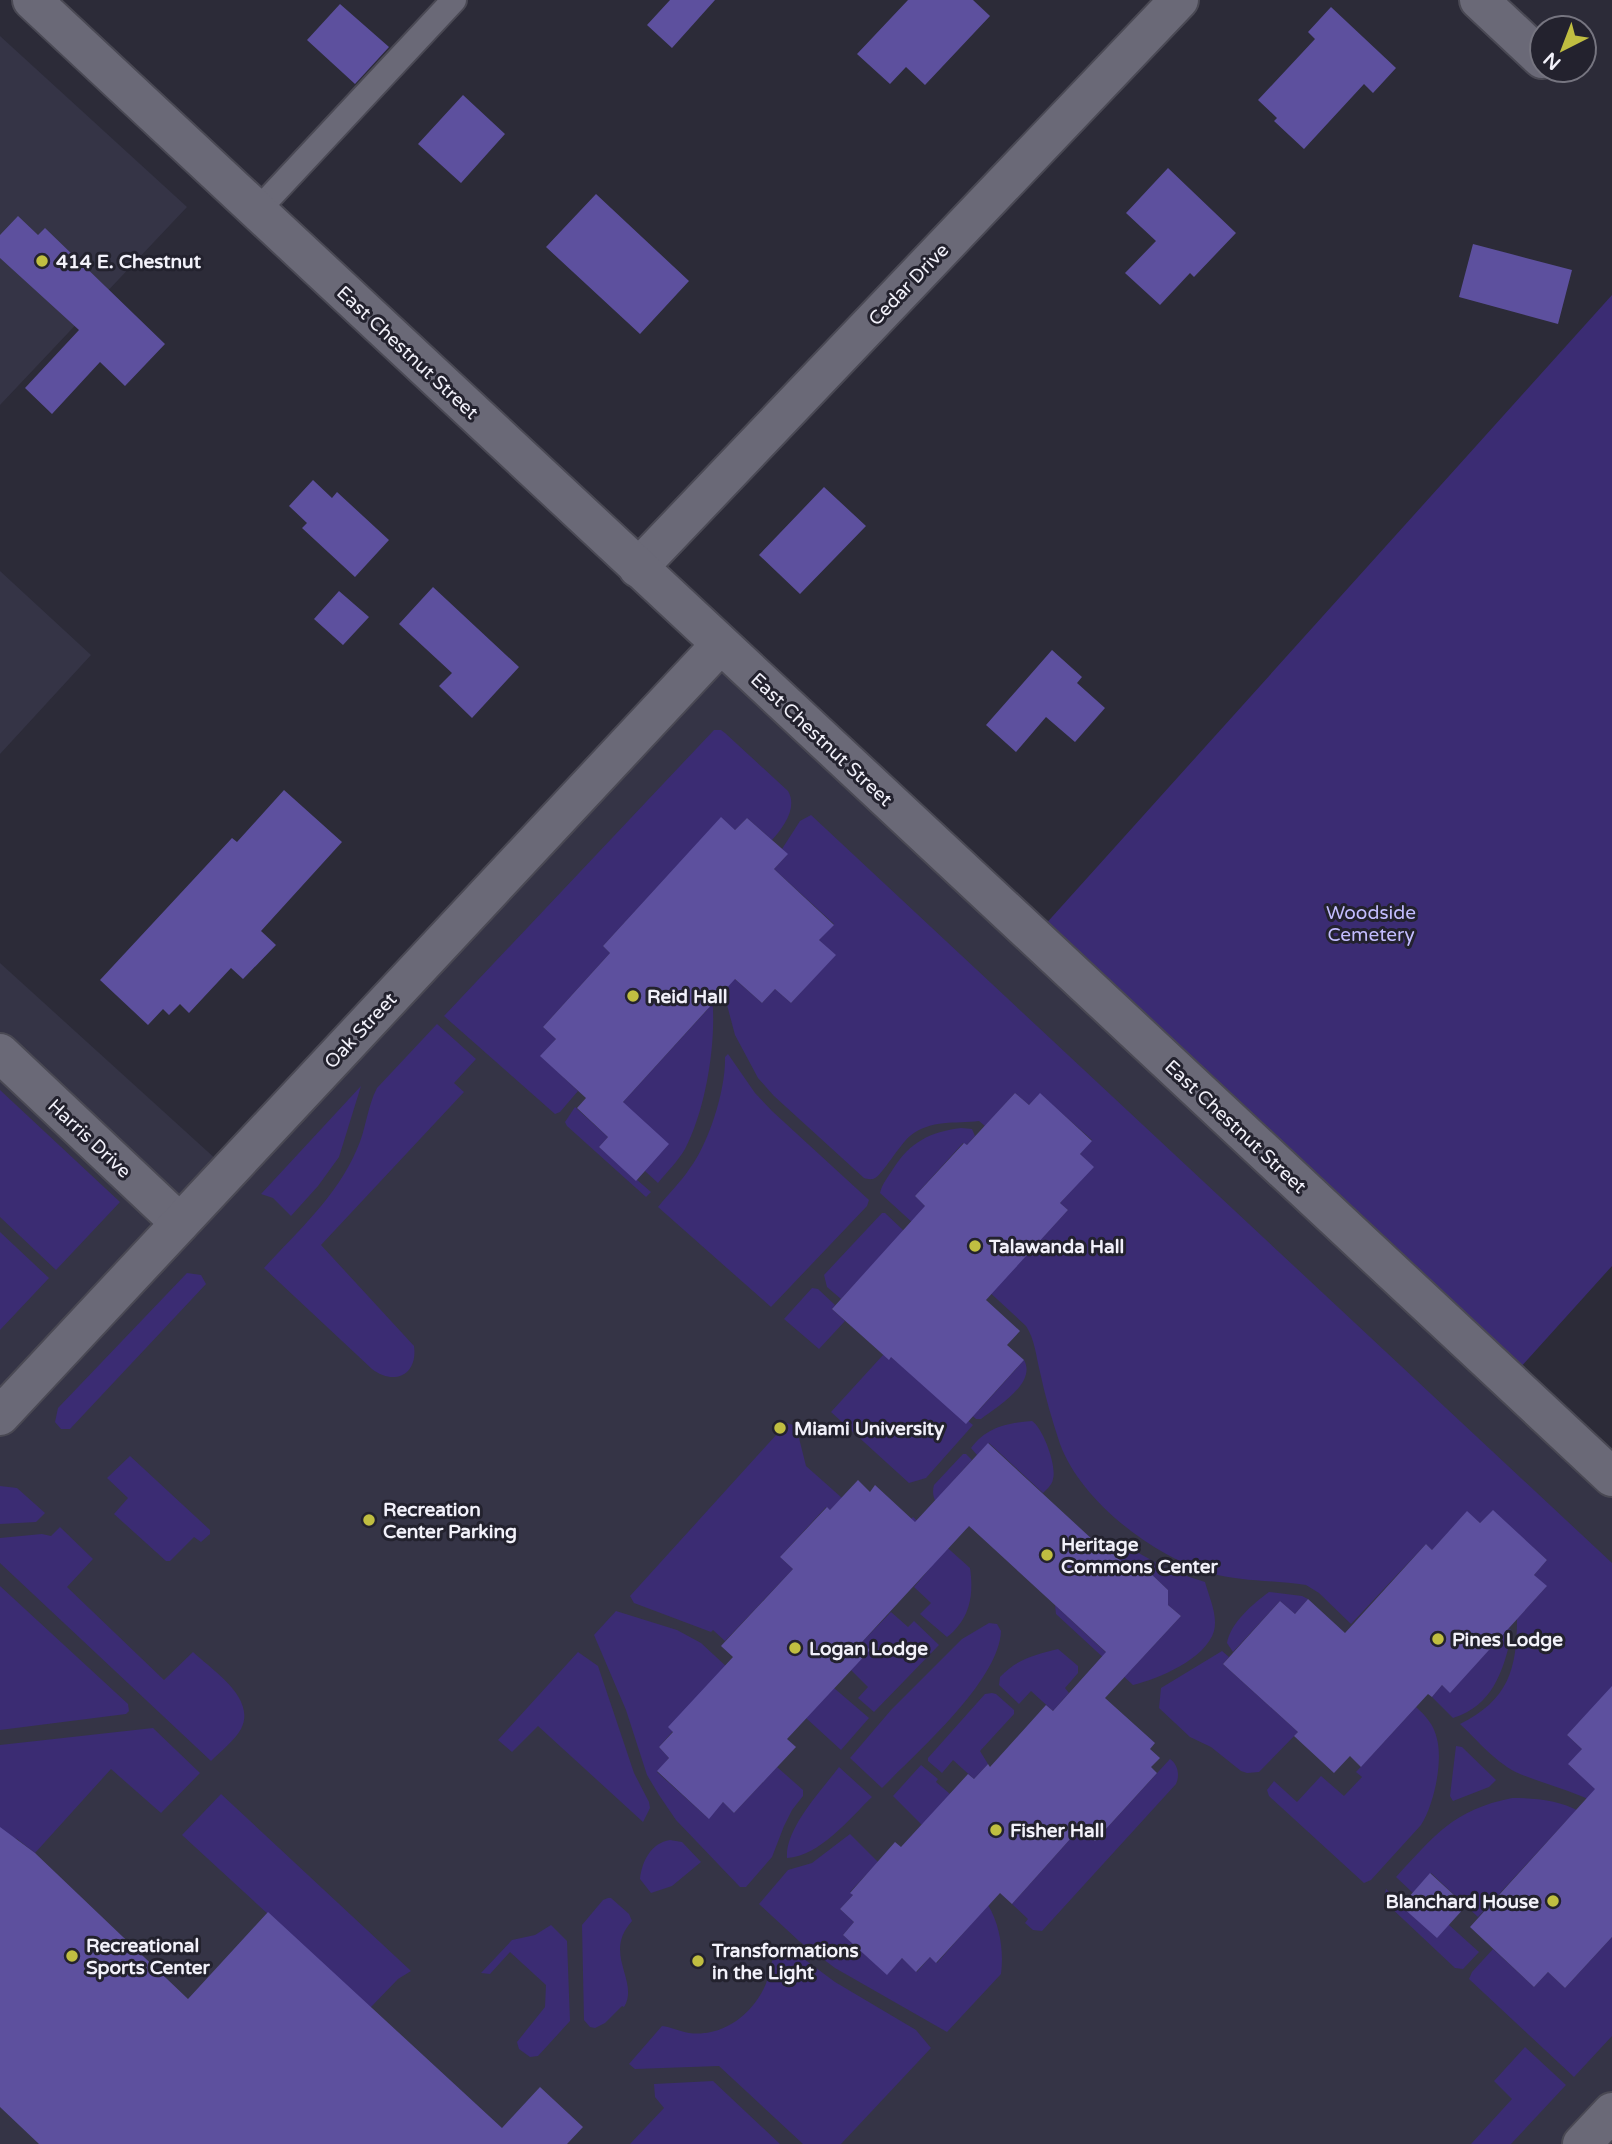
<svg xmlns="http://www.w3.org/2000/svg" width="1612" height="2144" viewBox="0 0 1612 2144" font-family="'Varela Round',sans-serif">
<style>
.built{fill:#353446}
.green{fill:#3b2c73}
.building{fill:#5d509e}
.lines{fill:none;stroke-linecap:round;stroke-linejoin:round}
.service-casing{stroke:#4a4954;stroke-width:28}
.minor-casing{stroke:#4a4954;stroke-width:42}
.tertiary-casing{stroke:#4a4954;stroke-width:42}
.service{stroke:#6a6977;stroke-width:24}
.minor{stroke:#6a6977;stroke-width:38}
.tertiary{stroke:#6a6977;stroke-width:38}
.poi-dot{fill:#c0be41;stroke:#23222e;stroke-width:2.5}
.labels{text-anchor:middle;stroke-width:6;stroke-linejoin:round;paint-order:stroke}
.poi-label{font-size:19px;font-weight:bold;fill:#f2f1fa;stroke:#23222e;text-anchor:start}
.street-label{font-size:19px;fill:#f2f1fa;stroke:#23222e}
.park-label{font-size:19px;fill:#c3bdff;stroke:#23222e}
</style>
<rect width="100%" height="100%" fill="#2c2b38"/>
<path class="built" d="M0,36L187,207L0,405Z
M0,571L91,655L0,754Z
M720,645L1612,1477V2112L1582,2144H0V963L229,1171Z"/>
<path class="green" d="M1612,295V1266L1509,1380L1034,937Z
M714,730H721L725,733L788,791C798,808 783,828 772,840L747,818L735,830L721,818L603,946L610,953L543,1027L556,1039L541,1056L578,1091L560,1112L555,1114L444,1016Z
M811,815L1612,1563V1688L1567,1735L1582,1749L1569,1765L1597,1790L1588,1799C1566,1789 1542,1783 1520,1774C1497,1764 1478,1741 1460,1724C1508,1700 1517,1670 1517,1619L1546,1587L1534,1575L1547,1560L1493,1511L1480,1523L1467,1512L1432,1550L1426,1544L1351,1624L1319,1593L1306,1585C1275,1580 1241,1582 1210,1573C1153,1556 1081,1501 1060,1444C1052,1420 1045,1396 1040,1372C1036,1356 1035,1340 1026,1326L971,1275L1021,1261L1068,1210L1060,1203L1093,1167L1080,1154L1092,1140L1040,1094L1029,1105L1015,1093L985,1126L979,1121C956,1124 931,1119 910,1136C901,1143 881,1176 875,1178C872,1180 867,1179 864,1178L774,1096L758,1078L735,1035L722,986L729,974L762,1003L775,989L791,1003L835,955L819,940L834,924L774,869L787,855L782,849L800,821Z
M712,995C717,1041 706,1109 685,1149C678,1161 667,1172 658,1183L645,1171L623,1102L708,1009Z
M437,1024L476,1059L454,1083L464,1092L321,1245L414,1346C418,1375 394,1386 372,1369L264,1268C297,1232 338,1195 357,1149C366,1130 367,1107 377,1088Z
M728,1054L755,1093L772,1111L869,1200L867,1206L771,1307L658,1207C668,1194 681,1182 690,1168C709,1143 726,1089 725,1057Z
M361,1086L339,1157L318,1186L291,1216L273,1198L261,1194Z
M0,1090L120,1202L56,1270L0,1217Z
M575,1107L608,1137L599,1147L651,1192L646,1197L567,1126L565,1122Z
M961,1128L972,1129L975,1136L967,1145L963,1143L915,1196L928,1209L914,1224L880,1193C882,1184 888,1177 893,1169C910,1142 930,1132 961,1128Z
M882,1213H885L904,1231L841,1299L827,1287L824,1275Z
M0,1232L49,1278L0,1330Z
M187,1273L201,1275L206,1284L70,1429H61L55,1422L58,1408Z
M812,1288L818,1289L835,1305L832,1309L845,1321L819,1349L784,1319Z
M883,1355L891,1357L973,1425L926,1478L909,1483L831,1412Z
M1024,1360C1037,1383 997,1407 981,1419H976L958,1403L979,1410Z
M1032,1421C1043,1428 1057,1466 1053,1479C1052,1485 1047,1489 1043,1493L989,1443L977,1455L971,1448C987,1427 1006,1423 1032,1421Z
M787,1423L796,1426L806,1466L842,1498L830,1510L826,1507L780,1557L793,1569L725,1641L713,1630L711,1632L634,1603L630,1596Z
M963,1454H966L972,1460L938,1498L969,1527L965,1529C952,1517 928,1506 934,1485Z
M130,1456L210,1530V1534L201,1542L194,1537L170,1561H166L114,1514L128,1498L107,1478Z
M0,1486L17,1488L45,1513L36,1522L0,1524Z
M913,1517L970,1568C974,1595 970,1619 947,1637L920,1614L931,1603L914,1587L931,1567L927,1564L911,1519Z
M60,1527L93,1559L67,1587L164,1680L193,1652C212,1670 257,1698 241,1729C234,1741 221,1751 211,1761L0,1563V1538L42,1534L51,1536Z
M1117,1541L1171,1571L1205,1582C1209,1597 1218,1615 1214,1631C1206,1659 1158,1679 1133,1685L1056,1614L1055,1605L1128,1673L1181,1616L1168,1605V1590L1147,1570H1131L1109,1550Z
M0,1586L128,1704L129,1711L126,1714L0,1730Z
M1269,1592L1302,1596L1308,1599L1295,1614L1280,1601L1233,1652L1227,1643C1231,1622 1253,1604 1269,1592Z
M616,1611L677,1630L701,1643L728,1668L659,1747L669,1758L657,1772L708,1818L723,1802L734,1813L777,1767L803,1790V1796L792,1810L784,1826L772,1857L746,1887H740L676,1820L659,1795L647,1775L626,1710L594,1635Z
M891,1612L908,1627L914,1621L939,1645L874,1712L858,1698L868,1687L851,1670L862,1642Z
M989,1623L997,1624L1001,1631C999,1681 917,1752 882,1788L850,1758L891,1710L962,1639Z
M1509,1628L1511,1630V1637C1503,1672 1492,1706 1453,1718L1432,1697L1442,1685L1450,1692Z
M1058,1649L1078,1666V1673L1065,1688L1069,1693L1053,1711L1031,1691L1019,1704L999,1685L1000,1677C1017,1659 1034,1655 1058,1649Z
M1222,1651L1229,1657L1223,1664L1298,1732L1259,1772L1247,1773L1241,1771L1211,1747L1190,1737L1159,1708L1161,1688Z
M578,1652L598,1666L634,1773L649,1802L650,1808L643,1822L538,1726L512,1752L498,1740Z
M834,1688L869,1718L841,1750L806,1718Z
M992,1693L996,1694L1014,1710V1714L980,1751L988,1764L974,1779L953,1760L942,1773L928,1761V1758L985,1694Z
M1416,1707C1426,1716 1434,1725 1437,1739C1443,1762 1434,1805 1421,1825L1371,1880L1364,1883L1269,1796L1267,1790L1274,1781L1297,1802L1321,1776L1344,1796L1362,1777L1356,1772Z
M153,1728L200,1773L161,1813L111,1769L35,1853L17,1839L0,1834V1745Z
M1456,1746L1462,1747L1496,1780L1489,1787L1453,1801L1450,1796Z
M1170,1759C1178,1764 1180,1776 1176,1784L1042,1931L1033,1930L1025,1923L1028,1919L1012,1904L1072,1837V1821L1095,1841Z
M921,1765L938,1779L936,1782L950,1794L922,1825L893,1796Z
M839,1767L872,1797C849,1819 820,1856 787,1858C785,1828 822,1790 839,1767Z
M221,1794L411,1971L398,1979L370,2008L182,1835Z
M1512,1798C1536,1798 1558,1800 1579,1811L1568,1819L1478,1917L1431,1873L1413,1893L1396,1877C1435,1835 1453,1810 1512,1798Z
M850,1834L878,1862L850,1892L853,1895L840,1909L854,1922L843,1935L887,1974L902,1958L917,1972L930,1957L937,1963L988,1905C1000,1925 1004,1951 1001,1974L947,2032L835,1968L799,1941L759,1904L788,1870L812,1863Z
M670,1840L682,1842L701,1862L672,1886L651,1893L640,1879C642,1861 651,1843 670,1840Z
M1386,1889L1403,1904L1402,1906L1449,1925L1479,1952L1463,1969L1455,1968L1386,1903L1384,1897Z
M608,1898H611L629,1914L632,1921C602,1954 640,1981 624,2007L622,2006L605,2023L595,2028L590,2027L584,2020L582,1925L603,1900Z
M551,1925L567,1941L570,2021L538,2056L530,2057L519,2049L517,2042L545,2007L546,1985L510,1952L490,1974L481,1973L512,1940L535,1935Z
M1612,1937V2036L1574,2077L1469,1979L1472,1972L1493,1949L1534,1987L1548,1972L1565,1988Z
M785,1945L835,1982L916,2030L931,2048L841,2144H803L719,2066L635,2069L629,2064L662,2026C671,2027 679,2031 689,2033C721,2037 750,2017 764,1988C769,1979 769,1966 774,1957C777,1953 782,1948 785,1945Z
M1525,2047L1566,2085L1511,2144H1471L1512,2099L1494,2081Z
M713,2081L780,2144H630L664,2108L655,2097L654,2084Z"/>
<path class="building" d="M670,0H715L672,48L647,25Z
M908,0H973L990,16L925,85L906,67L890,84L857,54Z
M340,4L389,47L355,84L307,40Z
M1331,7L1396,68L1373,93L1364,84L1304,149L1274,121L1277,118L1258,100L1315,39L1308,32Z
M463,95L505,134L461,183L418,144Z
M1168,168L1236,233L1194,277L1190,273L1160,305L1125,273L1156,241L1126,213Z
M596,194L689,281L640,334L546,247Z
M18,216L38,235L45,228L165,344L125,386L100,362L52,414L25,388L79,330L0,258V235Z
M1473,244L1572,270L1558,324L1459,297Z
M313,480L332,498L337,492L389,540L355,577L302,528L307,523L289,506Z
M824,487L866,526L800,594L759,555Z
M433,587L519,667L472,718L439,686L452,673L399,624Z
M339,591L369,617L343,645L314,619Z
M1052,650L1082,677L1077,683L1105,708L1075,742L1046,717L1016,752L986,725Z
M284,790L342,842L261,931L276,945L243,979L231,968L189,1013L180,1004L169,1015L163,1009L148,1025L100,980L232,838L237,842Z
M721,817L735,830L747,818L788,854L774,869L834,925L819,940L836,955L791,1003L775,989L762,1003L735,979L623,1102L669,1144L636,1181L599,1147L608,1137L577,1108L586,1098L540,1056L556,1039L543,1027L610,953L603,946Z
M1015,1093L1029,1105L1040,1093L1092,1141L1080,1154L1094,1167L1060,1203L1068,1210L986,1300L1020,1331L1007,1345L1024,1360L966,1424L891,1357L889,1360L832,1309L925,1206L915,1196L964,1143L967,1145Z
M988,1443L1107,1553L1109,1550L1131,1570H1147L1168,1590V1605L1181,1616L1105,1698L1155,1743L1150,1749L1160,1758L1151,1767L1157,1773L1095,1841L1080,1828L1012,1904L1000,1893L936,1963L930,1957L916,1972L902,1958L887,1975L843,1935L854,1922L840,1909L853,1895L850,1893L895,1842L901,1847L968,1774L974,1779L988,1764L990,1767L1046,1705L1053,1711L1106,1652L969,1526L862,1642L870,1650L787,1739L796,1747L734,1813L723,1802L709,1819L657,1771L669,1758L659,1747L673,1732L668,1727L733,1657L721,1646L793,1569L780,1557L827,1507L830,1510L858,1480L870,1492L875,1485L915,1522Z
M1493,1510L1547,1560L1534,1575L1547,1586L1450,1693L1442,1685L1432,1697L1428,1694L1361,1767L1350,1756L1334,1773L1294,1736L1298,1732L1223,1664L1280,1601L1295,1614L1308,1599L1345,1633L1426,1544L1432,1550L1467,1511L1480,1523Z
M1612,1686V1937L1565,1988L1548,1972L1534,1987L1470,1927L1595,1789L1568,1764L1582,1749L1567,1735Z
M0,1827L35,1853L188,1999L268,1912L502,2128L540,2087L583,2127L567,2144H39L0,2107Z
M1430,1873L1466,1906L1437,1938L1401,1906Z"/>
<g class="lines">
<defs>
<path id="service" d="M257,211L454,0"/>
<path id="minor" d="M1479,0L1542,59
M638,568L1179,0
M0,1053L180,1223
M1582,2144L1612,2112"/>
<path id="tertiary" d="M32,0L1612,1477
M0,1416L720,645"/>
</defs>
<use href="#service" class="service-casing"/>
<use href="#minor" class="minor-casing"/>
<use href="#tertiary" class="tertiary-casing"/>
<use href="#service" class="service"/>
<use href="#minor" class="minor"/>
<use href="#tertiary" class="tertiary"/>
</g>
<g class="poi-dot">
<circle cx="42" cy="261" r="7"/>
<circle cx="633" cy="996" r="7"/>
<circle cx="975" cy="1246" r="7"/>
<circle cx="780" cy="1428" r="7"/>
<circle cx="369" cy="1520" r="7"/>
<circle cx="1047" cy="1555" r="7"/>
<circle cx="1438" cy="1639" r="7"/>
<circle cx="795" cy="1648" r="7"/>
<circle cx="996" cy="1830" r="7"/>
<circle cx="1553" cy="1901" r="7"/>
<circle cx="72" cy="1956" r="7"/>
<circle cx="698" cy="1961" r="7"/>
</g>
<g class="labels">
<g class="poi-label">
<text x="56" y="268">414 E. Chestnut</text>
<text x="647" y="1003">Reid Hall</text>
<text x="989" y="1253">Talawanda Hall</text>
<text x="794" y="1435">Miami University</text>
<text x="383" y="1516">Recreation<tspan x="383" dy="22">Center Parking</tspan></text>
<text x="1061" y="1551">Heritage<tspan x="1061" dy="22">Commons Center</tspan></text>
<text x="1452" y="1646">Pines Lodge</text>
<text x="809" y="1655">Logan Lodge</text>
<text x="1010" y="1837">Fisher Hall</text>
<text x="1539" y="1908" text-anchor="end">Blanchard House</text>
<text x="86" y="1952">Recreational<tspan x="86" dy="22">Sports Center</tspan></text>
<text x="712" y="1957">Transformations<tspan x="712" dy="22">in the Light</tspan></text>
</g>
<g class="street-label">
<text transform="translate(908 284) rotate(-46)" y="7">Cedar Drive</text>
<text transform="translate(408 352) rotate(43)" y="7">East Chestnut Street</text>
<text transform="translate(822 739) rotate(43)" y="7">East Chestnut Street</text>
<text transform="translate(360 1030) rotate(-47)" y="7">Oak Street</text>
<text transform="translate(1236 1126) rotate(43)" y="7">East Chestnut Street</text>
<text transform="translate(90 1138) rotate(43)" y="7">Harris Drive</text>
</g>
<g class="park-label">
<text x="1371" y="919">Woodside<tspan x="1371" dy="22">Cemetery</tspan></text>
</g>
</g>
<g transform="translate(1563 49) rotate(222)"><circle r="33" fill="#23222e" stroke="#767580" stroke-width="2"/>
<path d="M0-5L12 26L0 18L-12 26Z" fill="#c0be41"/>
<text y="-10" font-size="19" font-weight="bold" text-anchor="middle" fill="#f2f1fa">N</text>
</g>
</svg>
